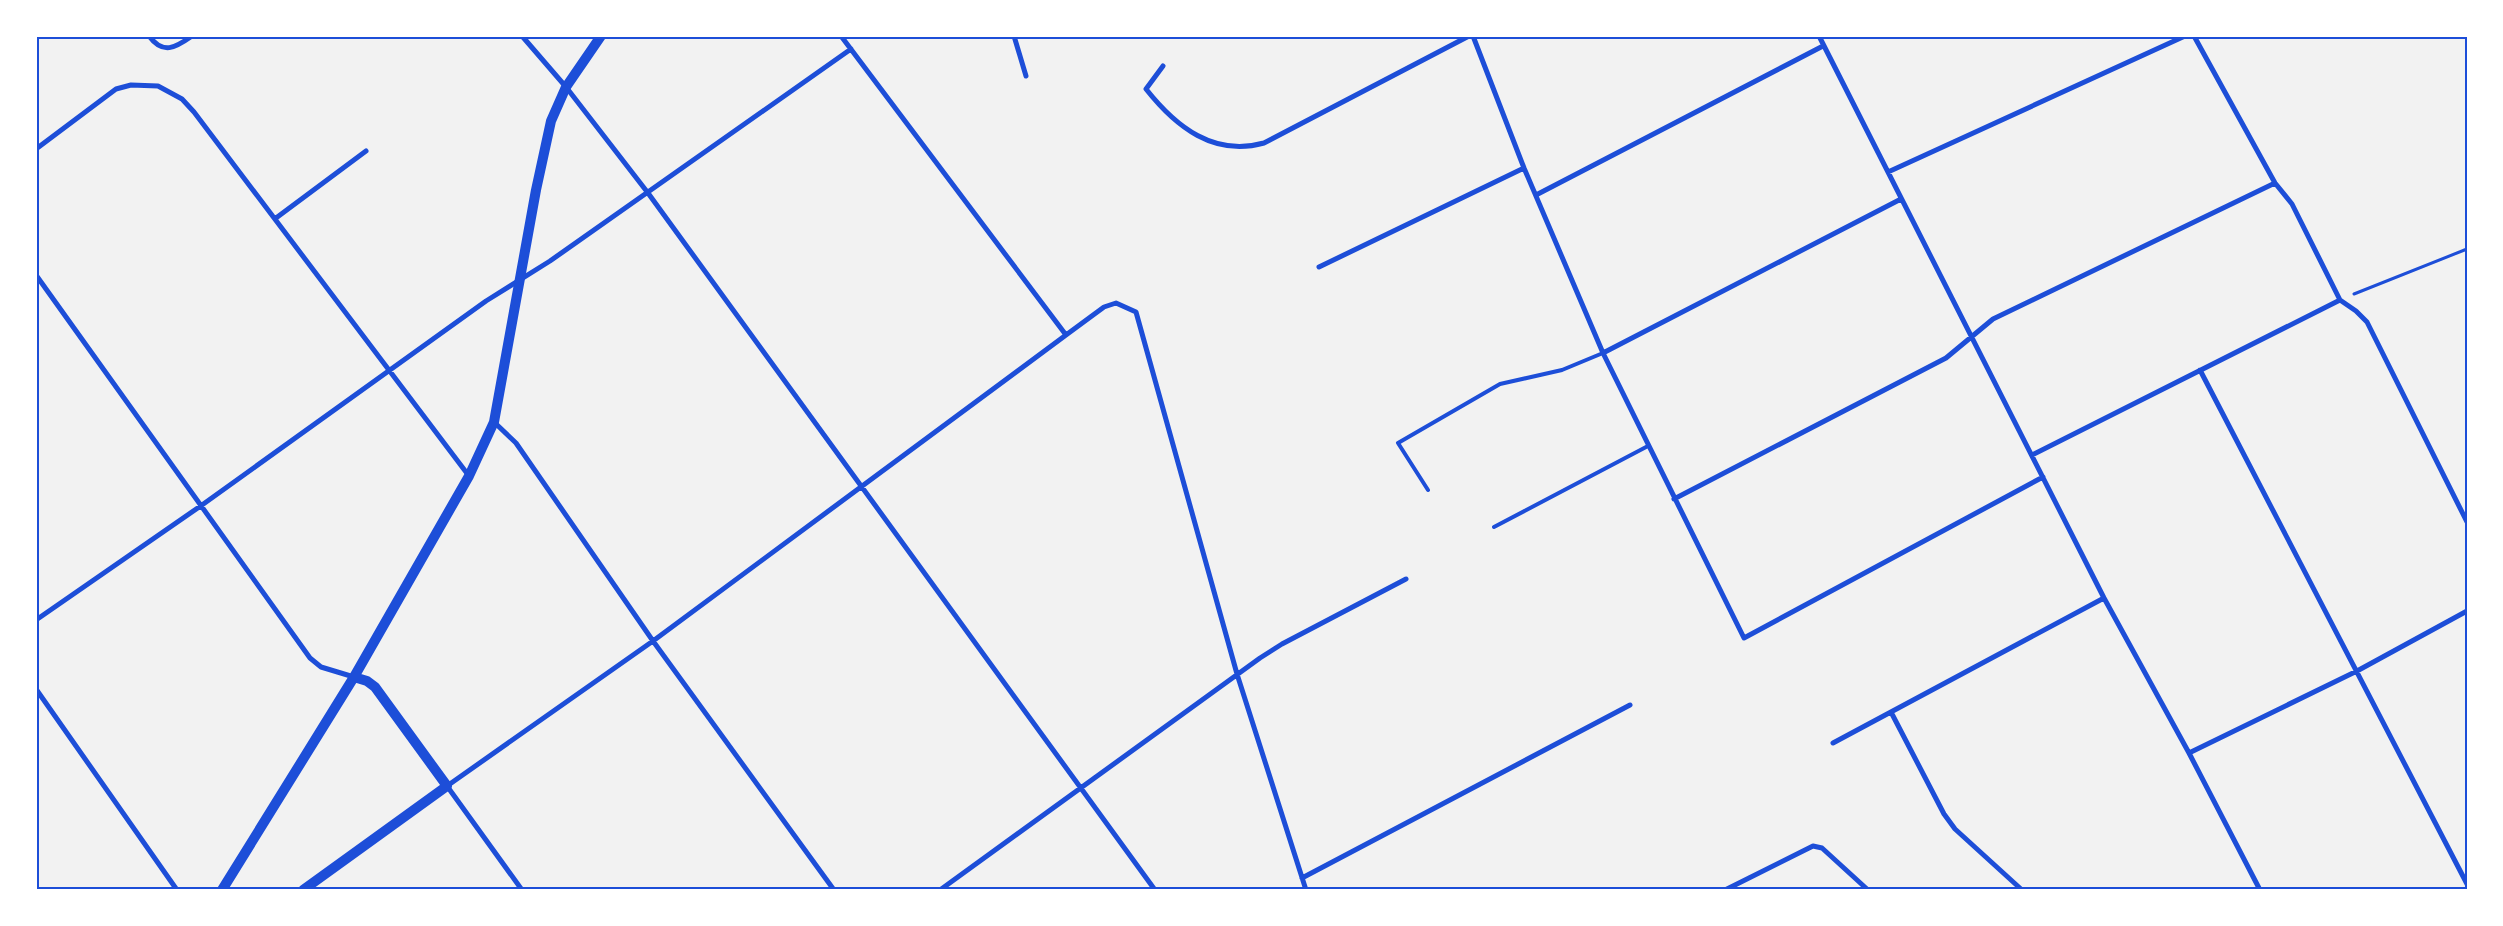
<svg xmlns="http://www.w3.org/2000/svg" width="2503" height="926" viewBox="0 0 2503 926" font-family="'Work Sans',sans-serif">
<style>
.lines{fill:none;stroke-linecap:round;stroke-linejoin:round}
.path{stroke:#1d4ed8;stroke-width:3}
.service{stroke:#1d4ed8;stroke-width:4}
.minor{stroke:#1d4ed8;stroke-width:5}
.secondary{stroke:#1d4ed8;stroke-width:10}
.neatline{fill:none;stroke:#1d4ed8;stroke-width:2}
</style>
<rect width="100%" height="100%" fill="#f2f2f2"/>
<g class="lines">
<path class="path" d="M2354,294L2467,249"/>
<path class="service" d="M1428,490L1398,443L1500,384L1562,370L1603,353
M1494,527L1648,446"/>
<path class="minor" d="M149,36C163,55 175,48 192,36
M522,36L566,87L648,193L1155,890
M841,36L1066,335
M1014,36L1026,76
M1473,36L1524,168L1603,353L1744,638L2043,477
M1819,36L2104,598L2189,753L2260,890
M2194,36L2275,183L2292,204L2340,300
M1163,66L1146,89C1176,127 1214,157 1264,143L1469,36
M36,149L116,89L131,85L158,86L182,99L194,112L469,476
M1888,172L2185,36
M1536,195L1823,46
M276,218L366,151
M1319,267L1524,168
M36,275L310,658L321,667L354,677
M2340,300L2356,311L2367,322L2467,522
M1603,353L1901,199
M2200,370L2467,884
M494,422L516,443L653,641L834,890
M2032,455L2340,300
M1674,499L1946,358L1993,319L2275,183
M36,620L202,505L486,301L550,261L851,49
M36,689L177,890
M1891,712L1944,814L1955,829L2022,890
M1833,743L2104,598
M2189,753L2357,671L2467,611
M1302,878L1630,705
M522,890L447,786L653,641L1066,335L1104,307L1116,303L1136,312L1237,674L1306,890
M940,890L1260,658L1282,644L1406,579
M1725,890L1813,846L1822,848L1868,890"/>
<path class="secondary" d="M222,890L354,677L469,476L494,422L536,190L551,121L566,87L601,36
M303,890L447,786L375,687L367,681L354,677"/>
</g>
<rect width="2503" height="926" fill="none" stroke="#ffffff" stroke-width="75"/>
<rect x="38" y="38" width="2428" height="850" class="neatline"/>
</svg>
